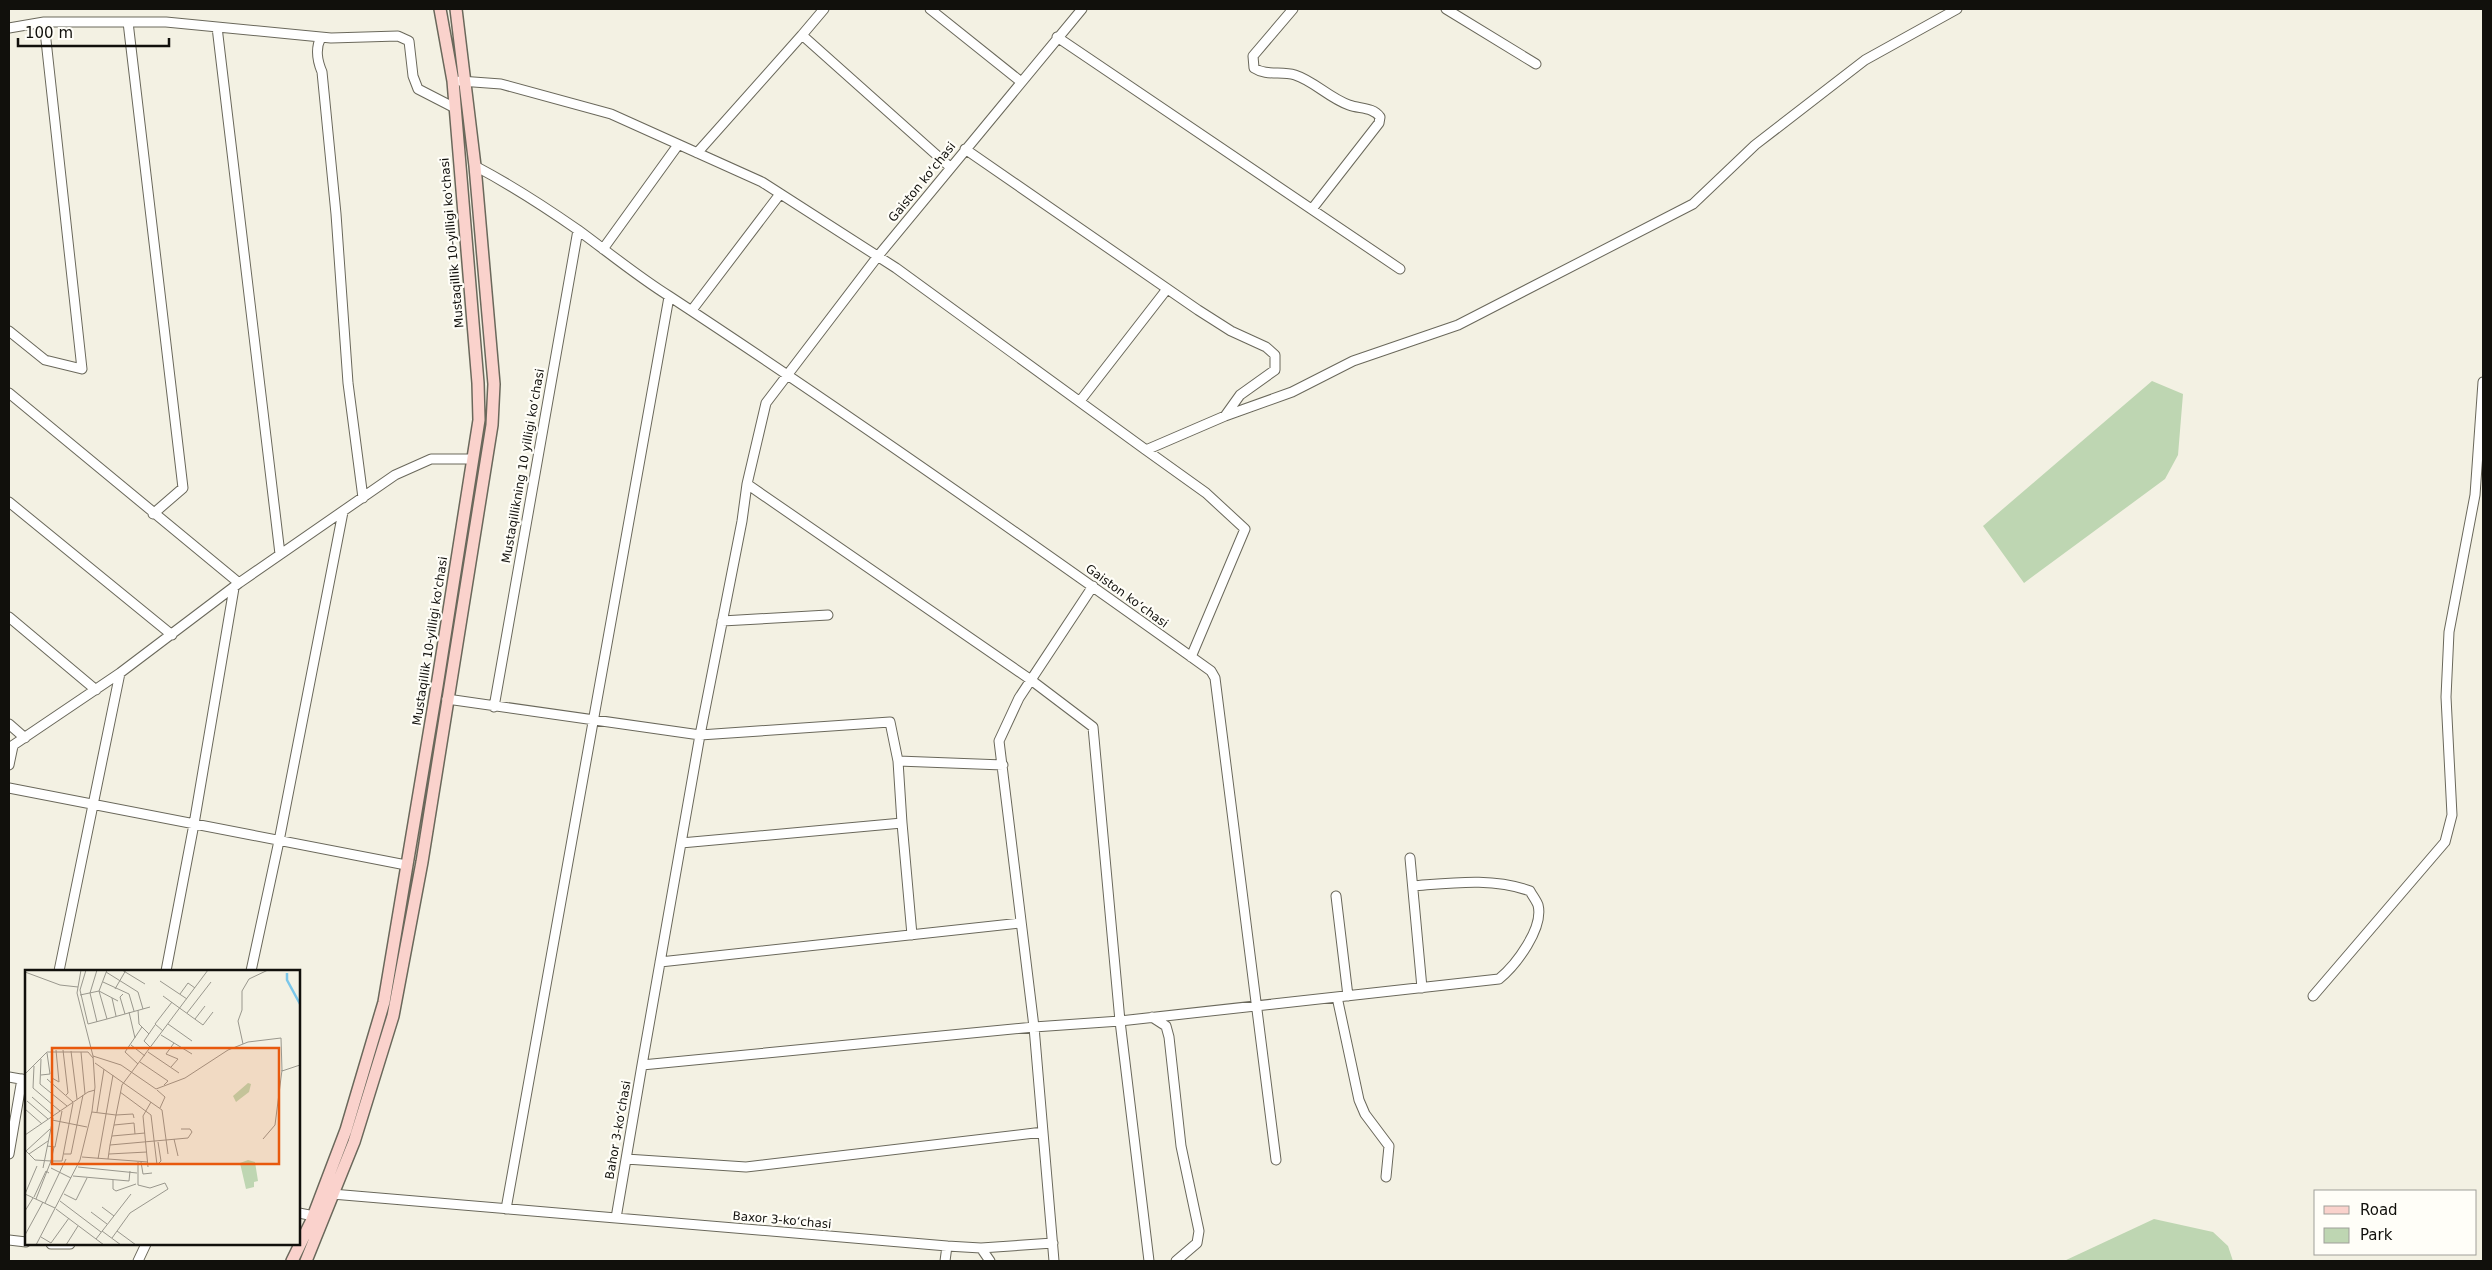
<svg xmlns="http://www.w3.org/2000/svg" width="2492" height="1270" viewBox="0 0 2492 1270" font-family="'DejaVu Sans',sans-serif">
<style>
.green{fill:#bed6b2}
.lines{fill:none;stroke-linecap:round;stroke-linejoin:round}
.street-casing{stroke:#6a685b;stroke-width:11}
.secondary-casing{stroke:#6a685b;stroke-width:14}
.street{stroke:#fff;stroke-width:9}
.secondary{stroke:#fad2cc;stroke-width:11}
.labels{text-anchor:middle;stroke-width:4.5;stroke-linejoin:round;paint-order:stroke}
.street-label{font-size:12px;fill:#11100c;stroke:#fffef8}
.inset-river{fill:none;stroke:#7bc7ea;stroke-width:2.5}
.inset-road{fill:none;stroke:#99978d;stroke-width:1}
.view{fill:#e8590c;fill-opacity:0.15;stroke:#e8590c;stroke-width:2.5}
.inset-edge{fill:none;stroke:#11100c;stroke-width:2.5}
</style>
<rect width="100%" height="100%" fill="#f3f1e3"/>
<path class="green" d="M2152,381L2183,394L2178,455L2165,479L2024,583L1983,526Z
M2154,1219L2213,1232L2228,1246L2233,1261H2064Z"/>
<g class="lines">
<defs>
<path id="street" d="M824,9L802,35L950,167
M930,9L1020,81
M1293,9L1253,56L1254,68C1266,76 1281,71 1295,75C1314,81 1329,98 1349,105C1360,109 1373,107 1380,117L1379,123L1312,209
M1446,9L1536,64
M128,22L183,488L153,514
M217,27L280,554
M9,28L44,22H166L331,38L398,36L409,41L413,76L418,89L453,107
M321,37C315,49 317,60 322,72L336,214L348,383L363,498
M1057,37L1400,269
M460,81L501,84L611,114L762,182L896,268L1146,450L1225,416L1292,392L1353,361L1458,325L1693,204L1755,145L1865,60L1957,9
M965,149L1198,310L1231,331L1266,347L1275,355V370L1240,395L1225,416
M697,153L802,35
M475,166C511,185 545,207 578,230C608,252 637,276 669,296C852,416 1032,543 1211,671L1215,678L1276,1160
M603,249L678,145
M692,310L780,194
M9,331L45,360L82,369L44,22
M9,393L239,583
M1080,401L1167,289
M1146,450L1206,493L1245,529L1191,657
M747,484L1031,680L1093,727L1120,1021L1149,1261
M9,502L172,635
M9,617L96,690
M722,621L828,615
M447,699L700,735L742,521L747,484L766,403L878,256L1082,9
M494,707L578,230
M9,724L25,738
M9,748L120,673L239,583L395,475L431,459H472
M9,765L13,746
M9,788L406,865
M902,823L898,761L1003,765
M681,843L902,823L912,935
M1410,858L1422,988
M1336,896L1348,996
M660,962L1020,923
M59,971L120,673
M166,971L194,824L234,588
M251,971L279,841L343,512
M2313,996L2445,842L2452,815L2446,697L2449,632L2475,495L2483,382
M1337,997L1359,1100L1365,1114L1389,1146L1386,1177
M1152,1017L1166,1026L1169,1037L1181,1146L1199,1231L1197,1243L1176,1261
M642,1065L700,735L890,722L898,761
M9,1077L26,1080
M9,1154L22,1079
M626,1159L746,1167L1043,1132
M332,1194L616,1218L642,1065L1034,1027L1120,1021L1499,979C1516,965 1544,928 1538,905C1536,900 1532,895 1530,891C1493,877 1451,883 1413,886
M506,1209L669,297
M299,1213L314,1216
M616,1218L947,1246L981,1248L1053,1243
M9,1240L26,1242
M51,1244H70
M981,1248L990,1261
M138,1261L146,1244
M945,1261L947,1246
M1054,1261L1034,1027L999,741L1019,698L1093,586"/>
<path id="secondary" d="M292,1261L311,1222L346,1130L384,1002L437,686L479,420L478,383L453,81L440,9
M306,1261L354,1142L393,1016L422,862L492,425L494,384L475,166L456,9"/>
</defs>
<use href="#street" class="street-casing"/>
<use href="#secondary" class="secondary-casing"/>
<use href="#street" class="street"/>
<use href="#secondary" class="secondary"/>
</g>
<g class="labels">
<g class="street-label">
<text transform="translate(922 182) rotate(-51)" y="4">Gaiston koʻchasi</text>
<text transform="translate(452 243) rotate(-95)" y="4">Mustaqillik 10-yilligi ko'chasi</text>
<text transform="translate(523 466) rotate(-80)" y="4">Mustaqillikning 10 yilligi koʻchasi</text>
<text transform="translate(1127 596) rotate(36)" y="4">Gaiston koʻchasi</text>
<text transform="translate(430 641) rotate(-81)" y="4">Mustaqillik 10-yilligi ko'chasi</text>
<text transform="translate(618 1130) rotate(-80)" y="4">Bahor 3-koʻchasi</text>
<text transform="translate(782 1220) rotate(5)" y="4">Baxor 3-koʻchasi</text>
</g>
</g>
<g transform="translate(25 970)">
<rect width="275" height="275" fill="#f3f1e3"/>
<path d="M223,113L226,114L224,122L211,132L208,126ZM223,190L230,192L233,211L229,212V217L221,219L215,193Z" fill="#bed6b2"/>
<path class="inset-river" d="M262,3V10L275,34"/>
<path class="inset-road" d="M61,0L55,20L63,54M72,0L65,23L72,52M97,0L120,14M0,2L35,15L53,17M81,2L113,22L118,39M135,11L162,29M78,12L104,24L109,41M90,19L101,0M74,21L82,49L125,37M74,21L93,31M98,24L95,27L100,44M155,24L163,13L170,18M55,25L74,21L82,0M138,26L178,55L188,42M87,28L91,46M113,40L114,54L124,64M104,42L110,68M162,43L186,12M170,49L180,36M63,54L82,49M143,54L167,71M138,61L130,54L147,32M136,65L167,84M218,74L213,51L217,40V21L224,9L243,0M106,75L120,86M126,78L119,71L130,55M38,80L43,123L41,125M46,81L52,129M56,82L60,124M123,82L154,103M68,86L96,95L131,119L160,108L203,80L223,72L256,68L257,101L275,95M16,89L15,114L42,136M115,92L143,111L139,115M70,93L137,140L143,184M113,94L100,82L117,57M9,96L8,118L35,141M146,97L153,89L141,84L149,73M0,104L22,82H63L68,88M16,105L25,104L22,83M27,108L34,112L31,80M22,109L48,132M132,120L140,127L135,138M95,122L126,145L132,195M7,127L29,146M2,131L23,149M0,139L17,154M67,142L91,145L97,115L183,0M72,142L79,99M27,150L62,157M89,155L109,153L110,164M0,165L63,122L70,120M87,166L120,163M149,169L153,186M238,169L250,155L257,100M85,175L91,145L108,144L109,148M22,176L30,177L37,141M29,177L26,191H37M4,184L23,171M39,184H46L58,125M84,184L122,182M57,187L83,189L85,175L163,168L167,162L165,159H156M73,189L88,105M83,189L123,192M37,191L48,133M116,192L118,204L127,203M132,195L136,191L133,172M53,197L112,203M123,197L118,146L126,132M18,198L28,148M26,198L46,208M48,206L104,211L105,201M88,210V219L91,221L111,214M0,224L30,238M0,224L12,196M39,224L51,230L62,208M9,227L21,201L24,203M11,229L26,191L10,190L1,181L25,159M35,231L76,262M20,233L41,189M77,237L89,246M31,239L79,275M0,241L8,228M66,242L82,254M77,261L96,275M92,261L111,275M0,265L18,232M16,267L26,273L44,248M87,268L105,243L143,219L140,213L125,218L113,215V192M71,269L106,224M11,275L55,190L67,141L70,117L68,86L52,23L56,0M41,275L53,256"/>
<path class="view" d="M27,78H254V194H27Z"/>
<rect width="275" height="275" class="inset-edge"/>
</g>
<rect width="2492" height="1270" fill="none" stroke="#11100c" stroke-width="20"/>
<rect x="2314" y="1190" width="162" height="65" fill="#fffef8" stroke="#a09f9a"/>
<rect x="2324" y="1206" width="25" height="8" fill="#fad2cc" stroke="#a09f9a"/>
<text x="2360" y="1215" font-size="15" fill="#11100c">Road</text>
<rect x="2324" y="1228" width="25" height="15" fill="#bed6b2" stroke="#a09f9a"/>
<text x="2360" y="1240" font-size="15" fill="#11100c">Park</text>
<path d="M18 38v8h151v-8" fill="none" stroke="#11100c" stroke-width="2.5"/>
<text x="25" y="38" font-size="15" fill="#11100c" stroke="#fffef8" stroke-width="4" paint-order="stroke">100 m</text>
</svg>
